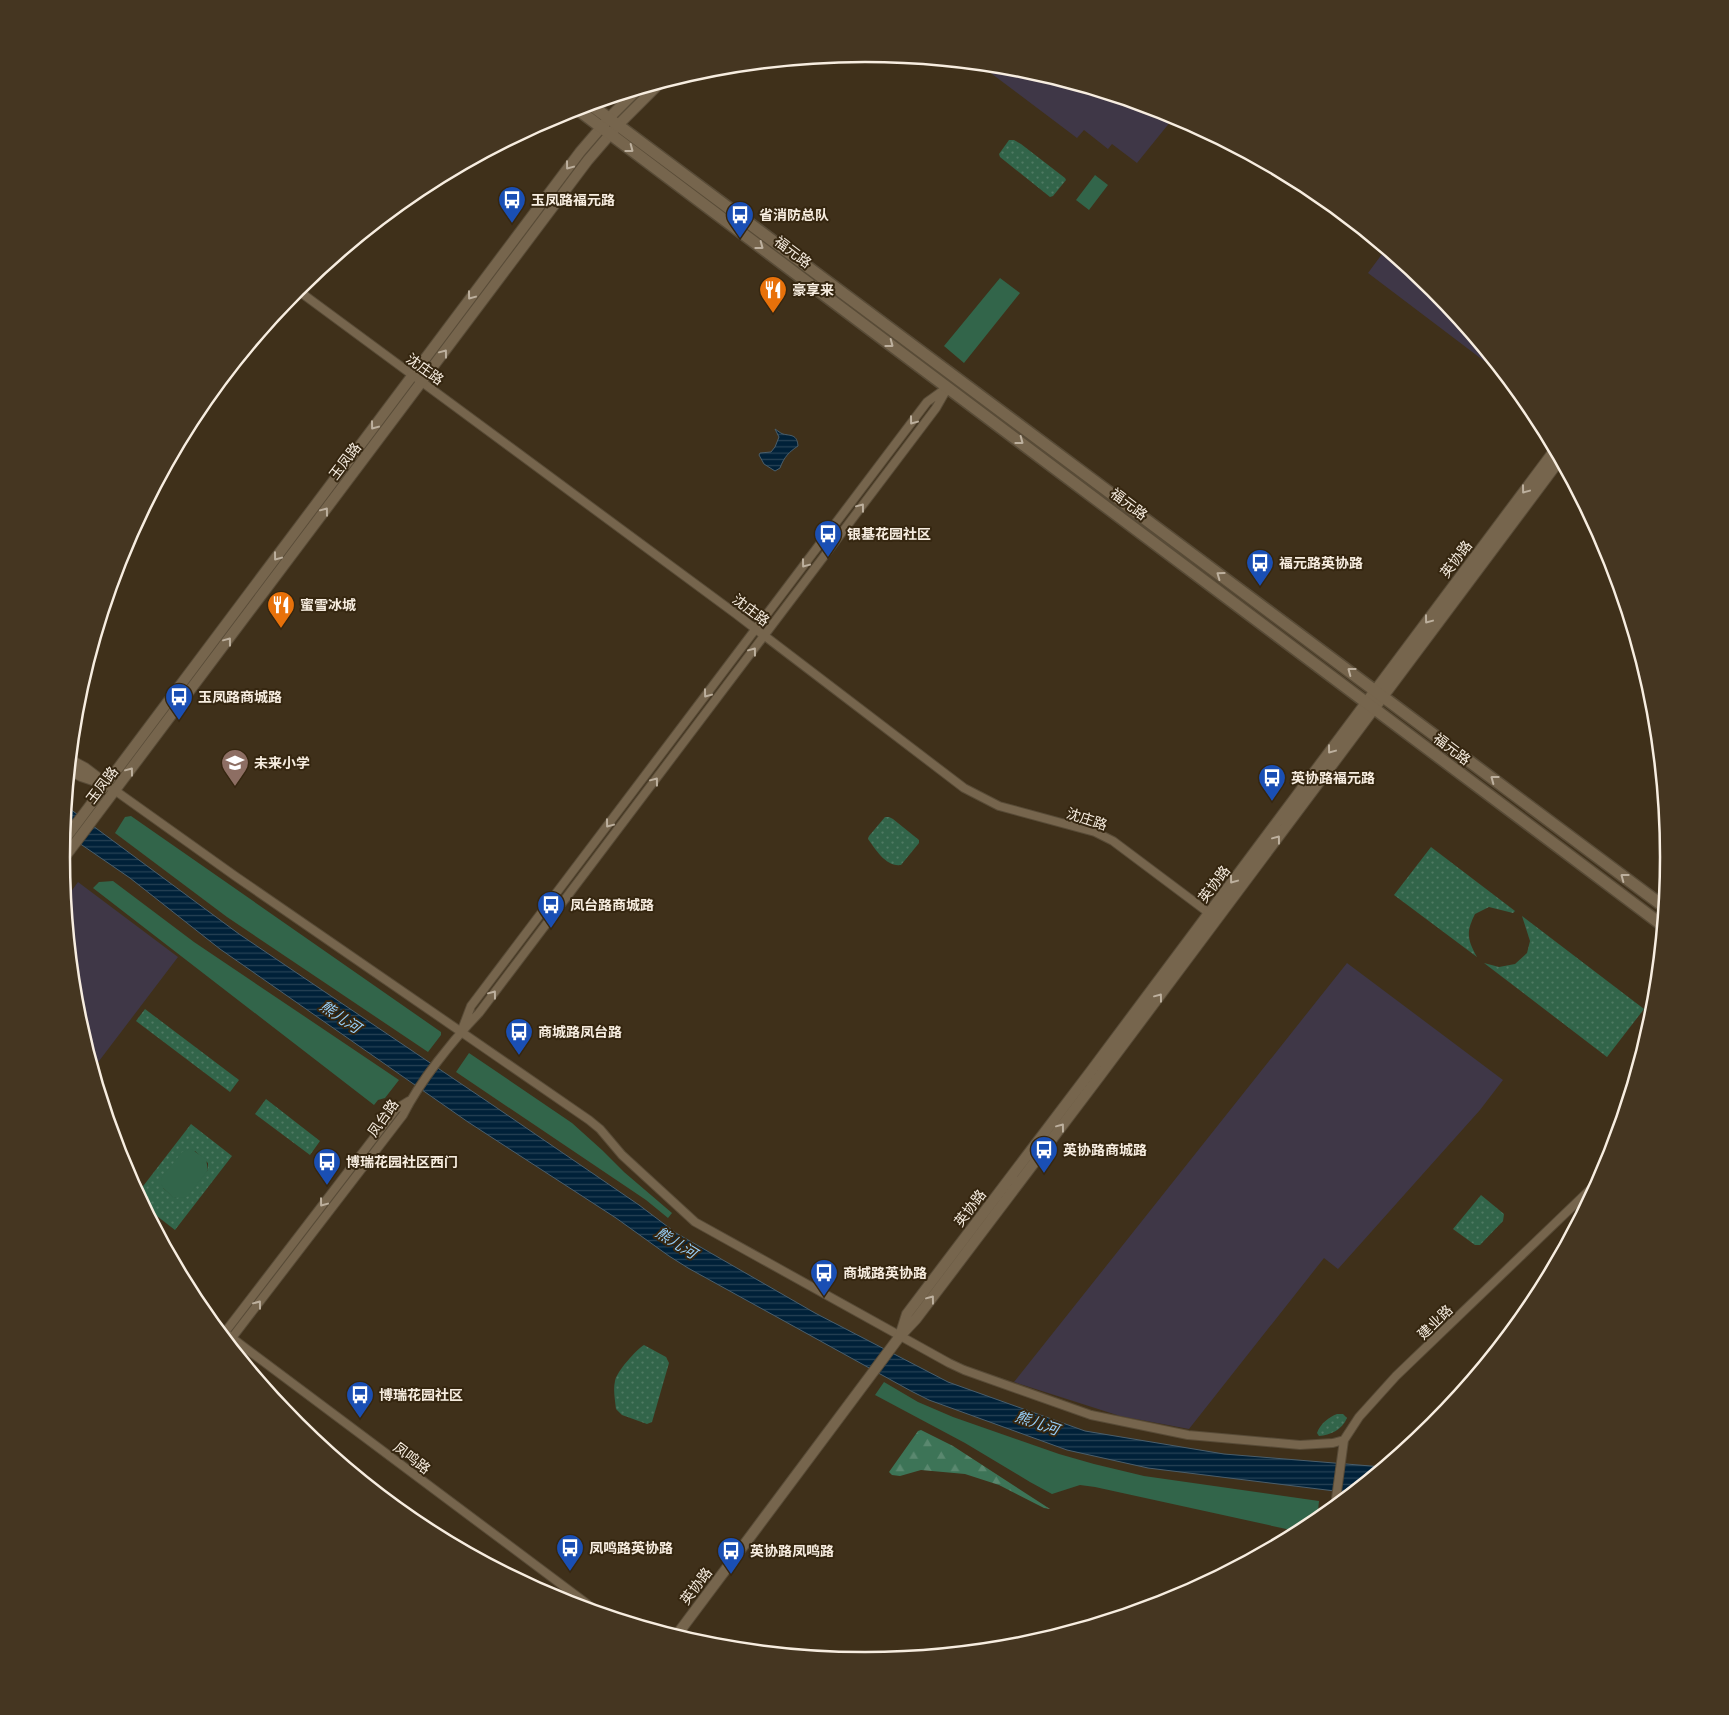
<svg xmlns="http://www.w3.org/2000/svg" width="1729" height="1715" viewBox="0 0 1729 1715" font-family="'PT Sans Narrow','Noto Sans SC',sans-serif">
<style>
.commercial{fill:#3f3747}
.grass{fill:url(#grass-dots);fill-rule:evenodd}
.forest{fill:url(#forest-firs)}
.green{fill:#32654a}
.water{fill:url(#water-rules);stroke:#4a5e6b}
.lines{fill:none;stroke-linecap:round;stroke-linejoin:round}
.minor-casing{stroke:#584b37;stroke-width:10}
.tertiary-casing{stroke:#584b37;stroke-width:12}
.secondary-casing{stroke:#584b37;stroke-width:14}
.minor{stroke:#76654d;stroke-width:8}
.tertiary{stroke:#76654d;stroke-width:10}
.secondary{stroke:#76654d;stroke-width:11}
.oneway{stroke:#bdb09e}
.labels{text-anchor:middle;stroke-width:4;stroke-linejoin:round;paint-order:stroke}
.poi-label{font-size:14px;font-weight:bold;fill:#f7ede0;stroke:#352610;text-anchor:start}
.street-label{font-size:14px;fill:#f7ede0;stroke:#352610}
.water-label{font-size:15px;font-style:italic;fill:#98d1fc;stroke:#352610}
.rim{fill:none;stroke:#f7ede0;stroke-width:2.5}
</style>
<defs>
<pattern id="grass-dots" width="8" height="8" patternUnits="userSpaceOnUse" patternTransform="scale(1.25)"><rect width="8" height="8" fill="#32654a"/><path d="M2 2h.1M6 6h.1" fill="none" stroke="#507b64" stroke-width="1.8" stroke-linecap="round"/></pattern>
<pattern id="forest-firs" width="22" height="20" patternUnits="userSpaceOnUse" patternTransform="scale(1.25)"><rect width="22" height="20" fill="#3d7457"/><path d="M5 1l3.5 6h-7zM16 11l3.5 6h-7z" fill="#5a886f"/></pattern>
<pattern id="water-rules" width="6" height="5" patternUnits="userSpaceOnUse" patternTransform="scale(1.25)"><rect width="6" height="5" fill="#002139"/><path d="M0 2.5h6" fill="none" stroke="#264255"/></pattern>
</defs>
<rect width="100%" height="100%" fill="#3f301a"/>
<path class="commercial" d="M980,65L1022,69L1175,116L1137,163L1112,144L1108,149L1084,130L1077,138Z
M1385,250L1433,289L1504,376L1368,273Z
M78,882L178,957L93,1069L76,1014L65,900Z
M1347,963L1503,1080L1480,1110L1338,1269L1324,1258L1189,1429L1120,1416L1014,1382Z"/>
<path class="grass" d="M1009,140H1014L1021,144L1065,178L1066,180L1053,196L1050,197L1000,157L999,154Z
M885,817H889L893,819L919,840V843L901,865C886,867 876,850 868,839L869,836Z
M1431,847L1515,911L1513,913L1489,907L1475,914C1466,932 1467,939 1477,957L1394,895Z
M1522,916L1644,1009L1607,1057L1484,963L1499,967L1515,964L1527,953L1530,941Z
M145,1009L239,1080L230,1092L136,1021Z
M266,1099L320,1141L310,1155L255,1114Z
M191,1124L232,1156L175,1230L144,1206L137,1194ZM195,1151L208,1163V1170L175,1198L163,1188Z
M1481,1195L1504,1214L1503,1221L1480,1245H1475L1453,1229Z
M644,1345L666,1357L669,1363L652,1422L647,1424L622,1415L616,1409C615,1400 613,1390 615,1381C617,1371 636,1350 644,1345Z
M1337,1414H1343L1347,1418C1342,1430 1330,1435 1319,1436L1317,1433C1320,1424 1329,1417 1337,1414Z"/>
<path class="forest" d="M921,1430L953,1446L1050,1509L1044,1508L999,1485L965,1474L921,1470L900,1476L892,1475L889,1472L918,1431Z"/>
<path class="green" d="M1095,175L1108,185L1089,210L1076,200Z
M1000,278L1020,293L964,363L944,346Z
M131,816L441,1032V1035L428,1052L227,917L115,833L125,817Z
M113,881L194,942L399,1080L385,1098L378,1100L374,1105L93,888L99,882Z
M469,1053L572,1123L602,1150L624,1172L672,1213L668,1218L646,1200L456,1072Z
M191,1149L206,1159L208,1170L187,1197L174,1198L163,1188L161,1183L162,1177L182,1152Z
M884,1382L918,1402L953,1417L1059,1454L1094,1464L1144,1476L1319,1501L1317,1521L1300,1532L1095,1487L1080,1485L1052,1494L1030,1482L965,1443L875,1395Z"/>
<path class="water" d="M775,429C778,431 780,433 783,434C791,436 797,434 798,446C789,452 784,457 780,468L775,471L764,464L759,455L760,453L771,452L775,447L779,437Z
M66,806L239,934L497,1108L639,1205L676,1233L815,1313L948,1382L1085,1431L1224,1454L1383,1467L1351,1493L1148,1468L1067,1450L929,1400L911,1391L688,1268L669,1256L616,1218L468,1122L220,949L130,878L63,832Z"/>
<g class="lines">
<defs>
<path id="minor" d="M296,289L736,614L964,788L999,806L1095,832L1113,841L1209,913
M106,784L235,876L589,1120L600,1129L622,1155L695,1222L949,1363L964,1370L1091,1415L1188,1435L1300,1445L1333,1443L1344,1440
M463,1027L471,1006L927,402L945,389
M212,1323L598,1612
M222,1336L396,1109L409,1101
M228,1343L403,1115C420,1081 453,1040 479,1013L936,408L948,387
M1335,1506L1344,1440L1359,1417L1396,1376L1598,1182"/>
<path id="tertiary" d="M70,760L85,768L106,784
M69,770L81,776L99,782
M62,843L580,152L611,116L636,91
M61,862L588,160L619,124L659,84
M901,1333L907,1314L1091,1071L1554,451
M676,1636L900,1336L916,1319L1099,1077L1559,461"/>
<path id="secondary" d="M591,105C948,373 1306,638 1663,906
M577,109L1662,925"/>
</defs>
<use href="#minor" class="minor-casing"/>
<use href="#tertiary" class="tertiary-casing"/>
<use href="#secondary" class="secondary-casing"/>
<use href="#minor" class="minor"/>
<use href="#tertiary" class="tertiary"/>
<use href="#secondary" class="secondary"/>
</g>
<defs><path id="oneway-chevron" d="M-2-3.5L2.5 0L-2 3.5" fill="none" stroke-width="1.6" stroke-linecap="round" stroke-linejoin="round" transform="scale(1.25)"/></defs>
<g class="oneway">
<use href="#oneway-chevron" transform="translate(630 149) rotate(37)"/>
<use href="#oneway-chevron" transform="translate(569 166) rotate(127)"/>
<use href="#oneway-chevron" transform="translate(760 246) rotate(37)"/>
<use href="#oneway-chevron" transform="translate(471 296) rotate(127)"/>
<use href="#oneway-chevron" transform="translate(890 344) rotate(37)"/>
<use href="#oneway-chevron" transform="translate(444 353) rotate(-53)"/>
<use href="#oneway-chevron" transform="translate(913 421) rotate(127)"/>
<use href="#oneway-chevron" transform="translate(374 426) rotate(127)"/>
<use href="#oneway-chevron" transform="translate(1020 441) rotate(37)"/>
<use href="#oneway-chevron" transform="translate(1525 490) rotate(127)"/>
<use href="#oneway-chevron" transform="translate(861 507) rotate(-53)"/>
<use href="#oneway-chevron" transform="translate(325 511) rotate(-53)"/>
<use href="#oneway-chevron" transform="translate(277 557) rotate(127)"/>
<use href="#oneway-chevron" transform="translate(805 564) rotate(127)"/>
<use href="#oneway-chevron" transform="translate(1220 575) rotate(-144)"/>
<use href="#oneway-chevron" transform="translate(1428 620) rotate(127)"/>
<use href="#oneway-chevron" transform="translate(228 641) rotate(-53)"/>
<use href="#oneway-chevron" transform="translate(753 651) rotate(-53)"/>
<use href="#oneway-chevron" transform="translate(1351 671) rotate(-143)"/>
<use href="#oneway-chevron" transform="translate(707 694) rotate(127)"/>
<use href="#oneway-chevron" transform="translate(1331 750) rotate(127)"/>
<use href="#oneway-chevron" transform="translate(130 771) rotate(-53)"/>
<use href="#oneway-chevron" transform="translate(1494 779) rotate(-143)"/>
<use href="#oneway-chevron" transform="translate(655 781) rotate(-53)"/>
<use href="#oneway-chevron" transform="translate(609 824) rotate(127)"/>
<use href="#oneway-chevron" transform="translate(1277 839) rotate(-53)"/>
<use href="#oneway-chevron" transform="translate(1624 877) rotate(-143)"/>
<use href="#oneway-chevron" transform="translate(1233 880) rotate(127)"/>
<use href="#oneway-chevron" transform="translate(493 994) rotate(-53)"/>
<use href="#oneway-chevron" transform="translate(1159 997) rotate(-53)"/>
<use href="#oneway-chevron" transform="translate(1061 1127) rotate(-53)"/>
<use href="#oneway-chevron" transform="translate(323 1203) rotate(127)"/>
<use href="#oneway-chevron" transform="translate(931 1299) rotate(-53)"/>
<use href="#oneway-chevron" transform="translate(258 1304) rotate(-53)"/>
</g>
<defs>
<symbol id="bus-pin" viewBox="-11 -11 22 30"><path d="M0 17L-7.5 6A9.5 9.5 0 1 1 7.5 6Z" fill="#1a4fb4" stroke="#352610"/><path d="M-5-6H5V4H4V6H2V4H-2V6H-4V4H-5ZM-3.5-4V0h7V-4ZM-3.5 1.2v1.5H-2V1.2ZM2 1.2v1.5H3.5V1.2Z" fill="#fff"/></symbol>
<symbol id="restaurant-pin" viewBox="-11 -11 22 30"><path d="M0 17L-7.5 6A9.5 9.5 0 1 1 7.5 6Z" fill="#e8710a" stroke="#352610"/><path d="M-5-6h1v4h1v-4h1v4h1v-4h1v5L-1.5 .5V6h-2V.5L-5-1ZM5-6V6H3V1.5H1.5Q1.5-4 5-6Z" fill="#fff"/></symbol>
<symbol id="school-pin" viewBox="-11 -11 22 30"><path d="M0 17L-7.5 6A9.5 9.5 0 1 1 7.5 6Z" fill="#8d6e63" stroke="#352610"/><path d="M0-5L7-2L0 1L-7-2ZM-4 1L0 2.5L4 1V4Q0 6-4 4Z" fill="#fff"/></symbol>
</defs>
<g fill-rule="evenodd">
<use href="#bus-pin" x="496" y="184" width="32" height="43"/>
<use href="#bus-pin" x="724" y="199" width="32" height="43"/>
<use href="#restaurant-pin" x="757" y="274" width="32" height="43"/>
<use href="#bus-pin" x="812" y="518" width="32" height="43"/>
<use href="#bus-pin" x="1244" y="547" width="32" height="43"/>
<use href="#restaurant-pin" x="265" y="589" width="32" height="43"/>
<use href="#bus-pin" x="163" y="681" width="32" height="43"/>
<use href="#school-pin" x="219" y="747" width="32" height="43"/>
<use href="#bus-pin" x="1256" y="762" width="32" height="43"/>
<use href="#bus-pin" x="535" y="889" width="32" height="43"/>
<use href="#bus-pin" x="503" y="1016" width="32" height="43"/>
<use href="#bus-pin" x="1028" y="1134" width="32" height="43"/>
<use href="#bus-pin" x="311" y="1146" width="32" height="43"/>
<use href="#bus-pin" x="808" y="1257" width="32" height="43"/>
<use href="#bus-pin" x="344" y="1379" width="32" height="43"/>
<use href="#bus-pin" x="554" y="1532" width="32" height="43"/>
<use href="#bus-pin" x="715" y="1535" width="32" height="43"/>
</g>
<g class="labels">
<g class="poi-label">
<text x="531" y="205">玉凤路福元路</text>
<text x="759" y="220">省消防总队</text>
<text x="792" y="295">豪享来</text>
<text x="847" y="539">银基花园社区</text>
<text x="1279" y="568">福元路英协路</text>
<text x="300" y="610">蜜雪冰城</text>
<text x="198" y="702">玉凤路商城路</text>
<text x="254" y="768">未来小学</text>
<text x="1291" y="783">英协路福元路</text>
<text x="570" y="910">凤台路商城路</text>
<text x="538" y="1037">商城路凤台路</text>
<text x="1063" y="1155">英协路商城路</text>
<text x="346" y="1167">博瑞花园社区西门</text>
<text x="843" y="1278">商城路英协路</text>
<text x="379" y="1400">博瑞花园社区</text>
<text x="589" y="1553">凤鸣路英协路</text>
<text x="750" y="1556">英协路凤鸣路</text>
</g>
<g class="street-label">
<text transform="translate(793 252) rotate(37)" y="5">福元路</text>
<text transform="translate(425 369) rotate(36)" y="5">沈庄路</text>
<text transform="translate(345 461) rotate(-53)" y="5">玉凤路</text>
<text transform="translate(1129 504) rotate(37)" y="5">福元路</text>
<text transform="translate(1456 559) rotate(-53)" y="5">英协路</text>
<text transform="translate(751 610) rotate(37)" y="5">沈庄路</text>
<text transform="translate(1452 749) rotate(37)" y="5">福元路</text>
<text transform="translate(102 785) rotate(-53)" y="5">玉凤路</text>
<text transform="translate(1087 819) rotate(18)" y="5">沈庄路</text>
<text transform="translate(1214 884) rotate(-53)" y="5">英协路</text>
<text transform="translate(383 1118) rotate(-55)" y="5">凤台路</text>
<text transform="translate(970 1208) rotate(-53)" y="5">英协路</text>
<text transform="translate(1435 1322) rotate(-44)" y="5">建业路</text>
<text transform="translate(412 1458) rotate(37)" y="5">凤鸣路</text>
<text transform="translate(696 1586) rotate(-53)" y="5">英协路</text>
</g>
<g class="water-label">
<text transform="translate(340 1017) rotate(34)" y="5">熊儿河</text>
<text transform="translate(676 1243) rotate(32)" y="5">熊儿河</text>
<text transform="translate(1037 1423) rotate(19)" y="5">熊儿河</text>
</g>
</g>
<path d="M0 0H1729V1715H0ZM70 857a795 795 0 1 1 1590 0a795 795 0 1 1-1590 0Z" fill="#453621" fill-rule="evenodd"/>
<path class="rim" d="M70 857a795 795 0 1 1 1590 0a795 795 0 1 1-1590 0Z"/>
</svg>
